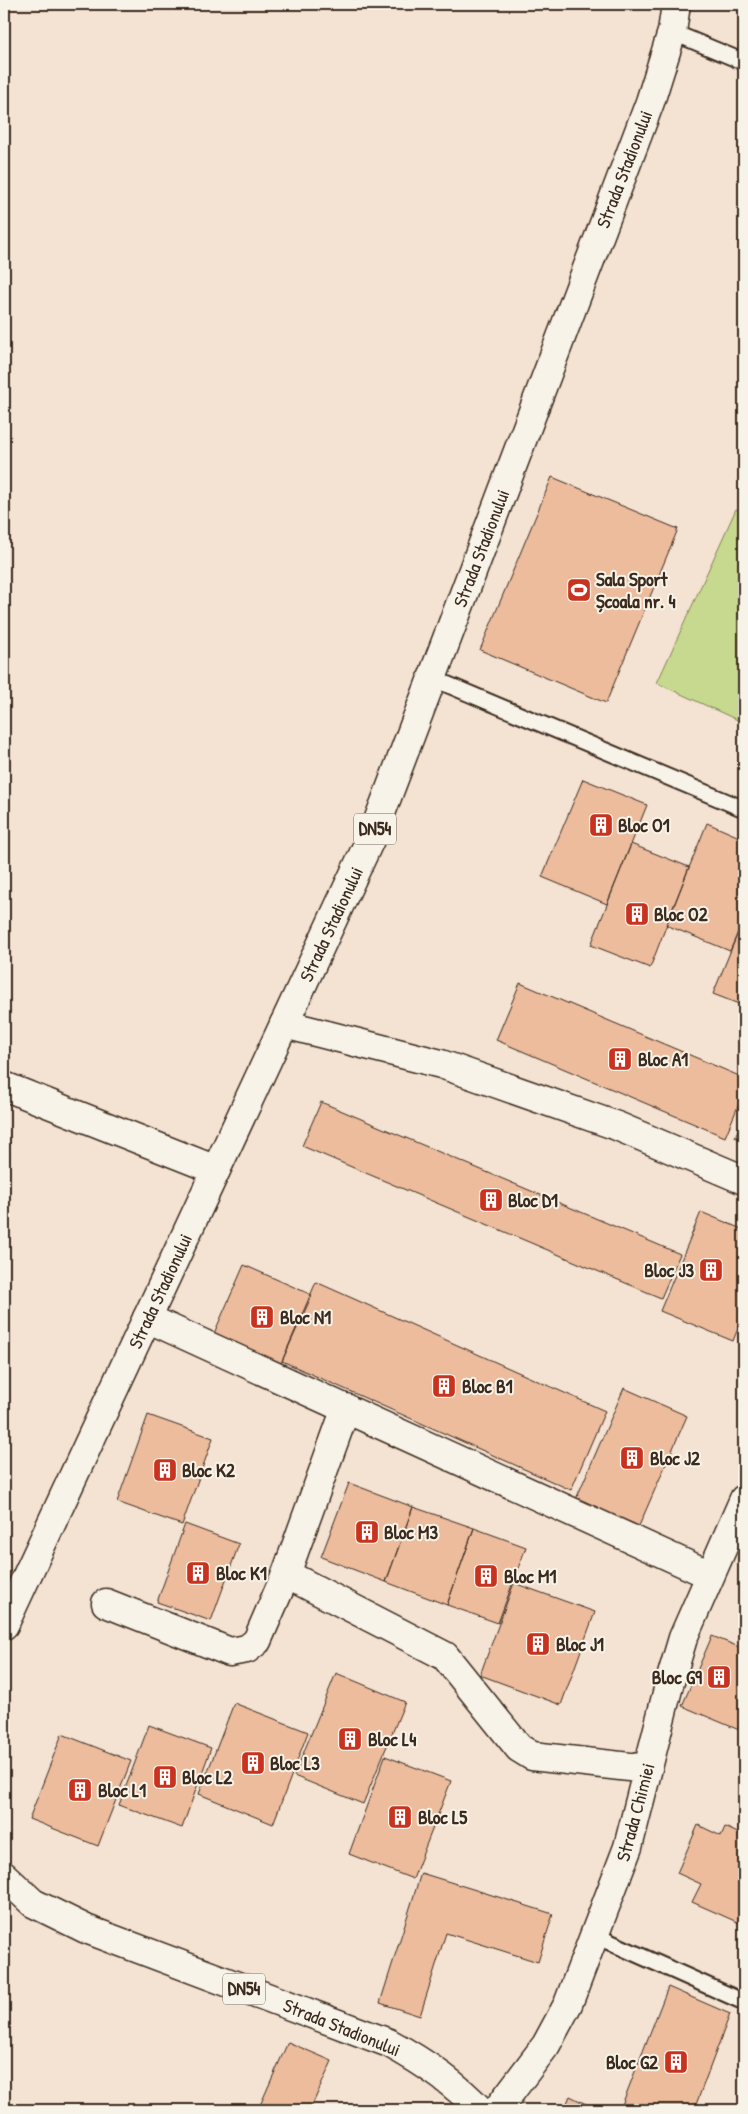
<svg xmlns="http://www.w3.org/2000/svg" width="748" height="2114" viewBox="0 0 748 2114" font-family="'Patrick Hand',sans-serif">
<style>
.green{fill:#c7d98e;stroke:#818256}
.building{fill:#ecbc9d;stroke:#3b2a1e}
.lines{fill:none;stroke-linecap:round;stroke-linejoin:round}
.lane-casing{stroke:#3b2a1e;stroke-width:19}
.street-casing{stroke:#3b2a1e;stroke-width:31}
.primary-casing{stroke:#3b2a1e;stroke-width:31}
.lane{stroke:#f7f3e8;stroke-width:15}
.street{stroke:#f7f3e8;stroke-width:28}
.primary{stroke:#f7f3e8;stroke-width:28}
.labels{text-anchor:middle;stroke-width:4;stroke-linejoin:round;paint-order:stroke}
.shield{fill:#f7f3e8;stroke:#73665b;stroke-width:1}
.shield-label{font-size:18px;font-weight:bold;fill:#3b2a1e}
.street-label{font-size:19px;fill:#3b2a1e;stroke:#f7f3e8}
.poi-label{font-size:19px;font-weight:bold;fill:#3b2a1e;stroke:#f7f3e8;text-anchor:start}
</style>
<rect width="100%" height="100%" fill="#f4e2d2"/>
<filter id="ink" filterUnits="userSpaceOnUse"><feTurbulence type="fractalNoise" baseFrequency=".02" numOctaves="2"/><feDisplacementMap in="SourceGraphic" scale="10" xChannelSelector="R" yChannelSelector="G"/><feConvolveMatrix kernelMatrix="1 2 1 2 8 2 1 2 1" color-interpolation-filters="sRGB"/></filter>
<g filter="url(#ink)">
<path class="green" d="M736,509L744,513V723L657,683Z"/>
<path class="building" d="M552,477L678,529L606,703L480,650Z
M583,779L647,805L607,904L542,877Z
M707,823L744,839V918L730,951L666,925Z
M631,844L689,867L650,968L591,945Z
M744,918V1006L713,994Z
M520,983L744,1078V1092L725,1137L496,1040Z
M321,1102L680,1254L661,1298L302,1146Z
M744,1115V1141L735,1137Z
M701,1212L744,1230V1313L733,1341L660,1311Z
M244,1265L312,1295L279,1368L212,1338Z
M316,1282L605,1411L571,1490L282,1361Z
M624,1388L687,1416L639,1526L576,1499Z
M148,1415L213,1438L182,1525L117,1502Z
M349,1483L413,1507L386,1582L321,1557Z
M413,1507L474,1528L447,1605L386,1582Z
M185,1524L239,1544L211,1621L157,1602Z
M474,1528L526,1547L498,1623L447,1605Z
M514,1583L595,1612L561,1705L480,1675Z
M712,1636L744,1649V1732L682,1706Z
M336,1673L405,1702L363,1804L294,1776Z
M234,1703L308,1732L273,1824L199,1794Z
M149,1725L211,1748L182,1828L119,1805Z
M62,1734L131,1761L98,1846L29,1819Z
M385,1756L451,1781L413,1879L349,1854Z
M698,1825L721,1836L725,1827L744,1836V1925L692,1902L701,1884L677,1873Z
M421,1873L553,1914L538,1962L446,1933L420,2016L380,2003Z
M668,1987L730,2014L694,2110H620Z
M288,2042L332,2061L310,2110H258Z
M570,2096L598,2110H564Z"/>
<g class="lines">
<defs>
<path id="lane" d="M672,32L744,62
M432,678L744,809
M596,1936L744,2002"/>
<path id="street" d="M284,1024L441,1064L617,1126L744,1180
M4,1086L216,1170
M147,1318L710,1575
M286,1574L445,1656L519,1748L532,1756L647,1769
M106,1603L230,1652L247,1649L257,1641L286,1574L346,1408
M497,2110L546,2045L568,2004L628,1847L669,1685L683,1638L744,1499"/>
<path id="primary" d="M4,1625L375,829L650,102L672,32L676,4
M4,1876L33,1903L86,1929L389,2043C422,2061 454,2082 480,2110"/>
</defs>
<use href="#lane" class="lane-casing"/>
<use href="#street" class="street-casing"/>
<use href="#primary" class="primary-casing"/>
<use href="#lane" class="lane"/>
<use href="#street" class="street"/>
<use href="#primary" class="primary"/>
</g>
</g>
<defs>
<symbol id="stadium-square" viewBox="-11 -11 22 22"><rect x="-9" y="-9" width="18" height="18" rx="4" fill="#c8321e" stroke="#f7f3e8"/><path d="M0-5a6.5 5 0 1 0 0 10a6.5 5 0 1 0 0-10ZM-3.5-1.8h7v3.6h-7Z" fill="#fff"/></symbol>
<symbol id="building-square" viewBox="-11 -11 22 22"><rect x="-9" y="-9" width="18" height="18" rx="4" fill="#c8321e" stroke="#f7f3e8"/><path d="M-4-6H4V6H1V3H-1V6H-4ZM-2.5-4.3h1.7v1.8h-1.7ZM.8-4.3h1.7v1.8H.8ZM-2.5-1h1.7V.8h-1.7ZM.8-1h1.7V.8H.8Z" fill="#fff"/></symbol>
</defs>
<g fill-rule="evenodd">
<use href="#stadium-square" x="565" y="576" width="28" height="28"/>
<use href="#building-square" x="587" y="811" width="28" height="28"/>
<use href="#building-square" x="623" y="900" width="28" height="28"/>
<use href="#building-square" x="606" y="1045" width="28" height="28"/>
<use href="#building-square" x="477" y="1186" width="28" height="28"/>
<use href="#building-square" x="697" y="1256" width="28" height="28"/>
<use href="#building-square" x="248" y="1303" width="28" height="28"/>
<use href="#building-square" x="430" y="1372" width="28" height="28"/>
<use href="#building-square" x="618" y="1444" width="28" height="28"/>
<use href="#building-square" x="151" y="1456" width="28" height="28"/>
<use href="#building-square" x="353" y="1518" width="28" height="28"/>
<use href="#building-square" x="184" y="1559" width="28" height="28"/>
<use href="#building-square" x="472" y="1562" width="28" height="28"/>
<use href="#building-square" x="524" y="1630" width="28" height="28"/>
<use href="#building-square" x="705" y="1663" width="28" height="28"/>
<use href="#building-square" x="336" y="1725" width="28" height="28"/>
<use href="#building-square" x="239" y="1749" width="28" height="28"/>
<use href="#building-square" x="151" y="1763" width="28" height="28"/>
<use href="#building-square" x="66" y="1776" width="28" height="28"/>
<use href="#building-square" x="386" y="1803" width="28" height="28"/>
<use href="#building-square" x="662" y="2048" width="28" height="28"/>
</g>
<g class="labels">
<g class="shield">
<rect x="354" y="813.5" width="42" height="31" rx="4"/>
<rect x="223" y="1973.5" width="42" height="31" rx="4"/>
</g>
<g class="shield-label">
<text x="375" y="835">DN54</text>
<text x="244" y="1995">DN54</text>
</g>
<g class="street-label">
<text transform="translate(624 169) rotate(-69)" y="7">Strada Stadionului</text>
<text transform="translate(481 548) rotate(-69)" y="7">Strada Stadionului</text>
<text transform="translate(331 924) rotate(-65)" y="7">Strada Stadionului</text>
<text transform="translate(160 1291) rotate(-65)" y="7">Strada Stadionului</text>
<text transform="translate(635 1812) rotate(-75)" y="7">Strada Chimiei</text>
<text transform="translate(342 2027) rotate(22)" y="7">Strada Stadionului</text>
</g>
<g class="poi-label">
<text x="596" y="586">Sala Sport<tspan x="596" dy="22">Școala nr. 4</tspan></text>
<text x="618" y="832">Bloc O1</text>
<text x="654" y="921">Bloc O2</text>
<text x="638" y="1066">Bloc A1</text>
<text x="508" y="1207">Bloc D1</text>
<text x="694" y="1277" text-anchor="end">Bloc J3</text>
<text x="280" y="1324">Bloc N1</text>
<text x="462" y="1393">Bloc B1</text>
<text x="650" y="1465">Bloc J2</text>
<text x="182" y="1477">Bloc K2</text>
<text x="384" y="1539">Bloc M3</text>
<text x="216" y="1580">Bloc K1</text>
<text x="504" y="1583">Bloc M1</text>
<text x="556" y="1651">Bloc J1</text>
<text x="702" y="1684" text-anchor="end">Bloc G9</text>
<text x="368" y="1746">Bloc L4</text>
<text x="270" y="1770">Bloc L3</text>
<text x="182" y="1784">Bloc L2</text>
<text x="98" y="1797">Bloc L1</text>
<text x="418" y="1824">Bloc L5</text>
<text x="658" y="2069" text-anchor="end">Bloc G2</text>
</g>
</g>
<rect width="748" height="2114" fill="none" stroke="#f7f3e8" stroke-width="20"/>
<rect x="10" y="10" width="728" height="2094" fill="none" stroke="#3b2a1e" stroke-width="2" filter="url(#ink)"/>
</svg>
